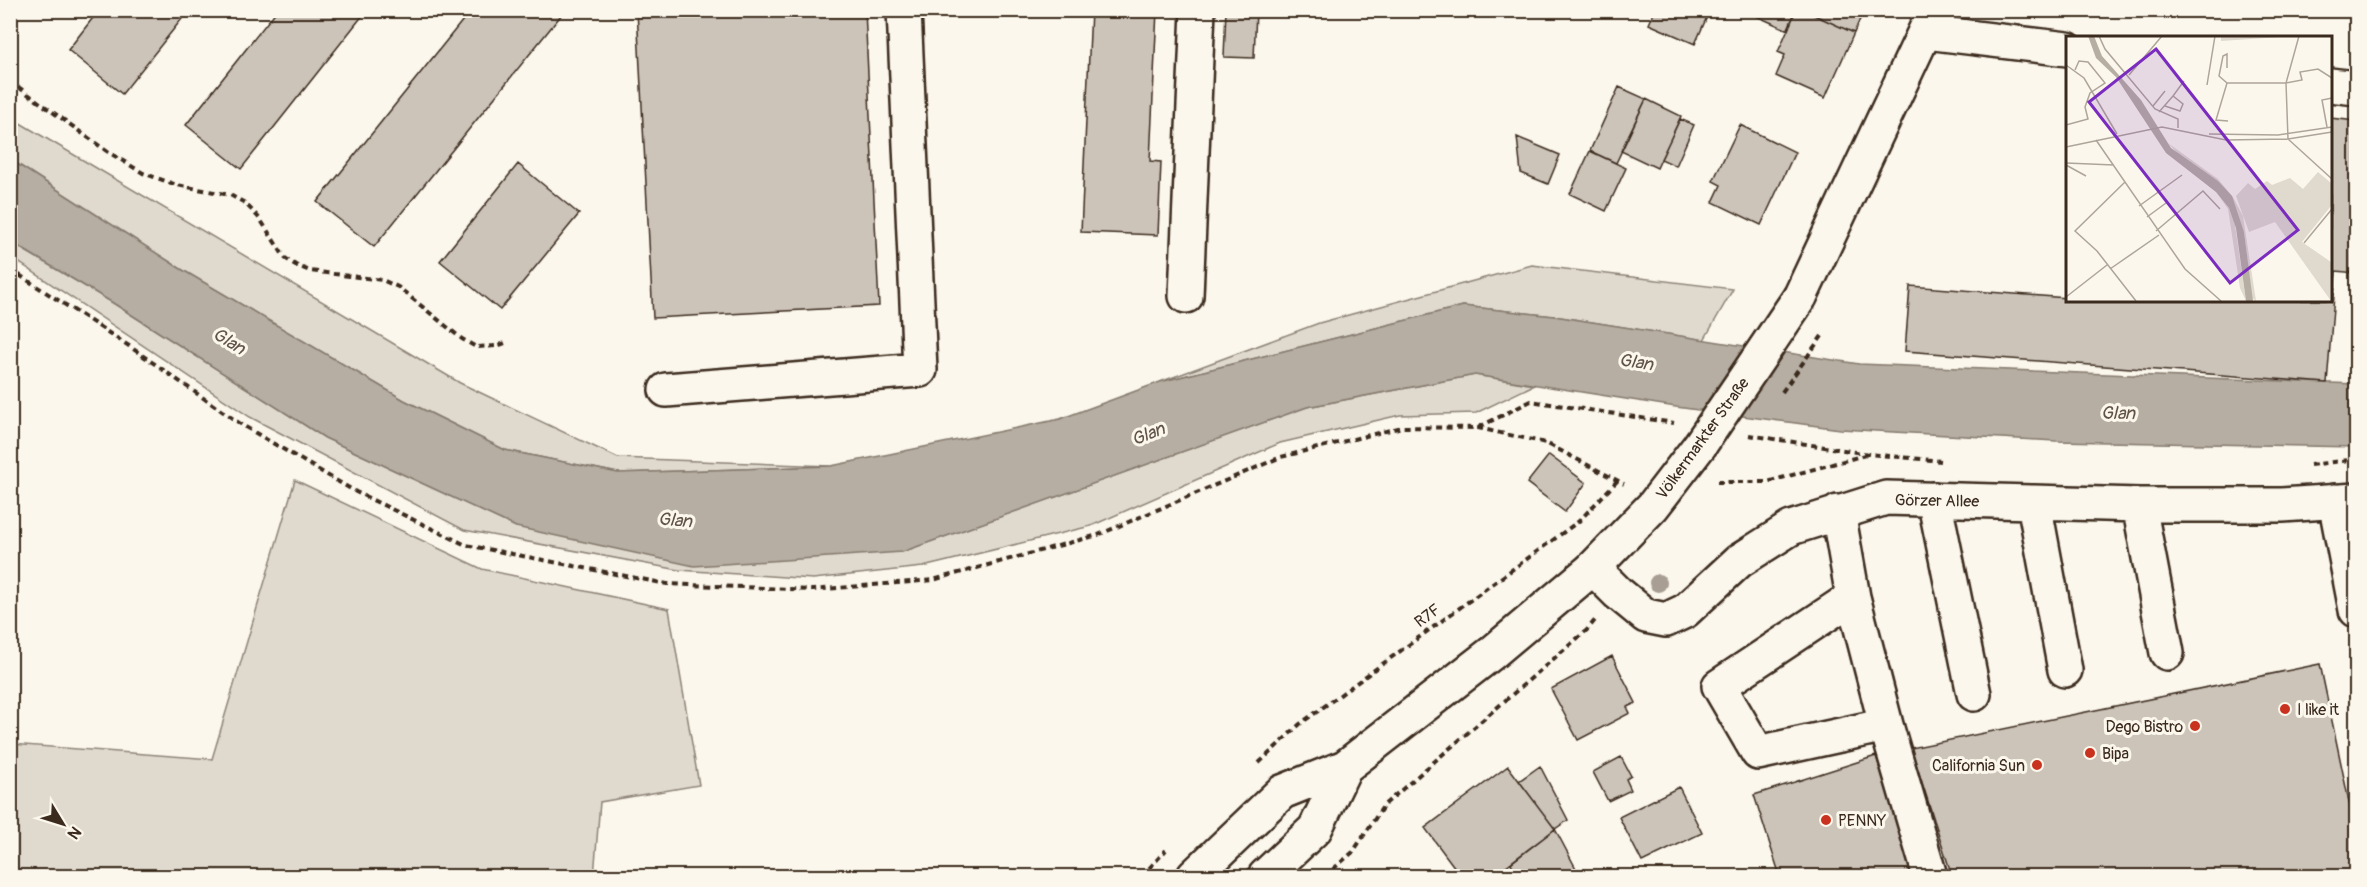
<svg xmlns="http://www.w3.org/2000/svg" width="2367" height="887" viewBox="0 0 2367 887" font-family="Pangolin,sans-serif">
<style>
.green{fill:#dfd9ce;stroke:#8d8276;stroke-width:1.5}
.water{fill:#b6aea2;stroke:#85796d;stroke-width:1.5}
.building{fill:#ccc4b9;stroke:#3b2a1e;stroke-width:1.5}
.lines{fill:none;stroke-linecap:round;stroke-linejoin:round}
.minor-casing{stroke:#3b2a1e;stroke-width:38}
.major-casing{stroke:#3b2a1e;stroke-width:38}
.path{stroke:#3b2a1e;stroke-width:4;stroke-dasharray:6 4.5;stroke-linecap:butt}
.minor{stroke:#fbf7ec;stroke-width:33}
.major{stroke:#fbf7ec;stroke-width:33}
.major-bridge-casing{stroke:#3b2a1e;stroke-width:38;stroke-linecap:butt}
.path-bridge{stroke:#3b2a1e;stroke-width:4;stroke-dasharray:6 4.5;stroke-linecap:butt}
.major-bridge{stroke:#fbf7ec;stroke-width:33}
.tree{fill:#a89e93}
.poi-dot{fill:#c8321e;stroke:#fbf7ec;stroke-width:2}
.labels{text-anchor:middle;stroke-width:6;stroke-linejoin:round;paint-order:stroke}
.street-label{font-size:16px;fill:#3b2a1e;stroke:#fbf7ec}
.poi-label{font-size:16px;fill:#3b2a1e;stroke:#fbf7ec;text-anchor:start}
.water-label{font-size:18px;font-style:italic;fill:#605246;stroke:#fbf7ec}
.inset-road{fill:none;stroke:#aea59a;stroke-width:1.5}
.view{fill:#7b2cbf;fill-opacity:0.15;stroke:#7b2cbf;stroke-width:3}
.inset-edge{fill:none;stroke:#3b2a1e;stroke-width:3}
</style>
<rect width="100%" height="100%" fill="#fbf7ec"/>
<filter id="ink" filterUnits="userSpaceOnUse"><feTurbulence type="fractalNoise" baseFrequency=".0167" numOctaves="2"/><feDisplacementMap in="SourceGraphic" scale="12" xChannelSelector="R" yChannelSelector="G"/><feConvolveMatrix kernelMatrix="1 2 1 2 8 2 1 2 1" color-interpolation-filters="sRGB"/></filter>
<g filter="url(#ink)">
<path class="green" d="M10,117L460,383L618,458L831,466L618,473L505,450L404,400L181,269L11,160Z
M10,242L113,303L325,438L516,527L902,552L1307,407L1475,375L1534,385L1476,413L1400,415L1280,443L1091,526L923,567L813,579L679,570L464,530L250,417L11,257Z
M1532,265L1733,289L1704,340L1554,316L1463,306L1160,382L1319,323Z
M295,480L482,569L669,609L699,785L600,802L594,876H11V744L212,759Z"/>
<path class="water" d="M11,160L181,269L404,400L505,450L618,473L831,466L1060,419L1160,382L1463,306L1554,316L1859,364L2356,384V447L2056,441L1840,429L1676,407L1475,375L1307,407L902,552L694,566L516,527L325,438L113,303L11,242Z"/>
<path class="building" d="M99,10H189L122,94L68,50Z
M277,10H367L241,169L186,125Z
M471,10H557L562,14L374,247L317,202Z
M637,10H865L879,306L653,318Z
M1091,10H1157L1150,161L1161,162L1158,235L1081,232Z
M1226,10H1256L1254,58L1224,57Z
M1655,10H1710L1695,44L1649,24Z
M1743,10H1796L1788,30Z
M1796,10H1803L1854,33L1825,98L1776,76L1785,55L1778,52Z
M1803,10H1864L1854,33Z
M1619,87L1646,99L1616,163L1590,151Z
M1646,99L1681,116L1657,168L1621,151Z
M2330,118L2356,121V273L2336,271L2327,383L1905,351L1910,286L2067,298V300H2330Z
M1680,119L1694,125L1676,166L1661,159Z
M1740,125L1795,152L1761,225L1713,202L1721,185L1713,181Z
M1517,137L1560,155L1548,184L1521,173Z
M1590,151L1626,168L1606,211L1570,194Z
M518,164L579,214L500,310L440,261Z
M1549,455L1586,483L1565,512L1527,483Z
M1612,656L1636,703L1627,707L1630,713L1578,740L1551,689Z
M2320,664L2356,835V876H1952L1911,748Z
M1876,756L1916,876H1780L1754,795Z
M1621,757L1631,776L1626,779L1631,790L1608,801L1593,772Z
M1508,766L1555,829L1493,876H1461L1425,828Z
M1540,766L1568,820L1555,829L1519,781Z
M1679,787L1702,833L1642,862L1619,817Z
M1555,829L1580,876H1518L1511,863Z"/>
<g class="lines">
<defs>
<path id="minor" d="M1926,32L2067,49
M2330,85L2356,88
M1186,296L1198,10
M666,390L920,370L904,10
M1934,499L1974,694
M2335,501L2356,610
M2034,503L2065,670
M2139,505L2167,653
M1838,512L1853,597L1886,725L1758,753L1719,686L1853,597
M1593,568L1618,593L1646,616L1666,620L1685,611L1739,561L1791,528L1886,498L2139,505H2282L2356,500
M1886,725L1930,876"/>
<path id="major" d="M1800,297L1935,10
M1194,876L1282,792L1345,767L1492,653L1593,568L1653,506L1700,445
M1265,876L1315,829L1345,767"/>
</defs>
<use href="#minor" class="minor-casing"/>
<use href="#major" class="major-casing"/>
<path class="path" d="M10,81L108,152L143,173L177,185L230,195L245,203L260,219L285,258L297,266L310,271L382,280L398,287L462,339L476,347L497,346L508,342
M10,269L129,346L242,425L356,492L466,545L667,584L813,590L933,580L1098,535L1281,457L1402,427L1478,428L1546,443L1624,484
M1479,427L1531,401L1674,423
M1749,435L1869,454L1941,461
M2310,465L2356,459
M1717,482H1767L1865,455
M1259,763L1300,724L1579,521L1618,480
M1142,876L1166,850
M1325,876L1353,852L1384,805L1587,630L1596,619"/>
<use href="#minor" class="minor"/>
<use href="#major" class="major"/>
<defs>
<path id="major-bridge" d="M1700,445L1800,297"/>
</defs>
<use href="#major-bridge" class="major-bridge-casing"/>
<path class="path-bridge" d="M1782,392L1822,336"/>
<use href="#major-bridge" class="major-bridge"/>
</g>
<circle class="tree" cx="1658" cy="583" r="9"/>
</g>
<g class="poi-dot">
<circle cx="2285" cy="709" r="6"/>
<circle cx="2195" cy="726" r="6"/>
<circle cx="2090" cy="753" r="6"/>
<circle cx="2037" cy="765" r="6"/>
<circle cx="1826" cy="820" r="6"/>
</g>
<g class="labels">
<g class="street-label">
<text transform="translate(1702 438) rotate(-54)" y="6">Völkermarkter Straße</text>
<text transform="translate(1937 500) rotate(1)" y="6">Görzer Allee</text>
<text transform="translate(1427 615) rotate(-36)" y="6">R7F</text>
</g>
<g class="poi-label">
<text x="2297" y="715">I like it</text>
<text x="2183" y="732" text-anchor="end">Dego Bistro</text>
<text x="2102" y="759">Bipa</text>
<text x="2025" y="771" text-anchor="end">California Sun</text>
<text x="1838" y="826">PENNY</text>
</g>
<g class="water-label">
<text transform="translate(229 341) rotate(31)" y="6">Glan</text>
<text transform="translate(1636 362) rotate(8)" y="6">Glan</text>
<text transform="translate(2118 413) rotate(1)" y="6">Glan</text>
<text transform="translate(1148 434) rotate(-22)" y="6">Glan</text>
<text transform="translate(675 520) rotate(5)" y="6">Glan</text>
</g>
</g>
<g transform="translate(2066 36)">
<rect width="266" height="266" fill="#fbf7ec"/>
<path d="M155,0H229L155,5ZM102,107L152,143L167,161L177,180L190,265L186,262L178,196L152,145L117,123ZM252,136L265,147V170L236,206L265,226V265L209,186L183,196L170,160L182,147L189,153L201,145L206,149L224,142L237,153ZM150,156L163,172L168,182L180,265L174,252L162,173Z" fill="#dfd9ce"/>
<path d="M22,0H28L36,20L75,64L105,112L152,145L166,160L178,196L187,265H180L170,192L163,172L150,156L100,117L50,41L30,22Z" fill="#b6aea2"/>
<path class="inset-road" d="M33,0L39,13L89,73L112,83V92M233,0L220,47L222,103L266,143M0,29L18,42L51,98M161,32V18L157,20L153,40L161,47M63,39L96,0M141,49L149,0M107,60L118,45M87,70L99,55M93,76L107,60L117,68L114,75L99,70M162,85L150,84L161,47H220L236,44L234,36L252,33L266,42M0,89L22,83L19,71L24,57L39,47L22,26L13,25L9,34M261,91L256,64L266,62M143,98L212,99L266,91M30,104L119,233L155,265M0,111L96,91L160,104L222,103L266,96M0,127L48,129M0,129L20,140M59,146L9,195L31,215L70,265M73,170L116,139M81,181L100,167M90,195L137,155L154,173M238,207L266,173M44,233L93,199M0,261L41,229"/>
<path class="view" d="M90,13L232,194L164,247L23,66Z"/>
<rect width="266" height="266" class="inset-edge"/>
</g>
<rect width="2367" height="887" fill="none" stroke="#fbf7ec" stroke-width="36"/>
<rect x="18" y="18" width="2331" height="851" fill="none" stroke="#3b2a1e" stroke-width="2" filter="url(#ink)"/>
<g transform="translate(63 824) rotate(128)" stroke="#fbf7ec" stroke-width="4.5" paint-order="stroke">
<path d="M0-4.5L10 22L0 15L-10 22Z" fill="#3b2a1e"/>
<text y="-9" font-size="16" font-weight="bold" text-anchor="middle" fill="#3b2a1e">N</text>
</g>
</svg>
